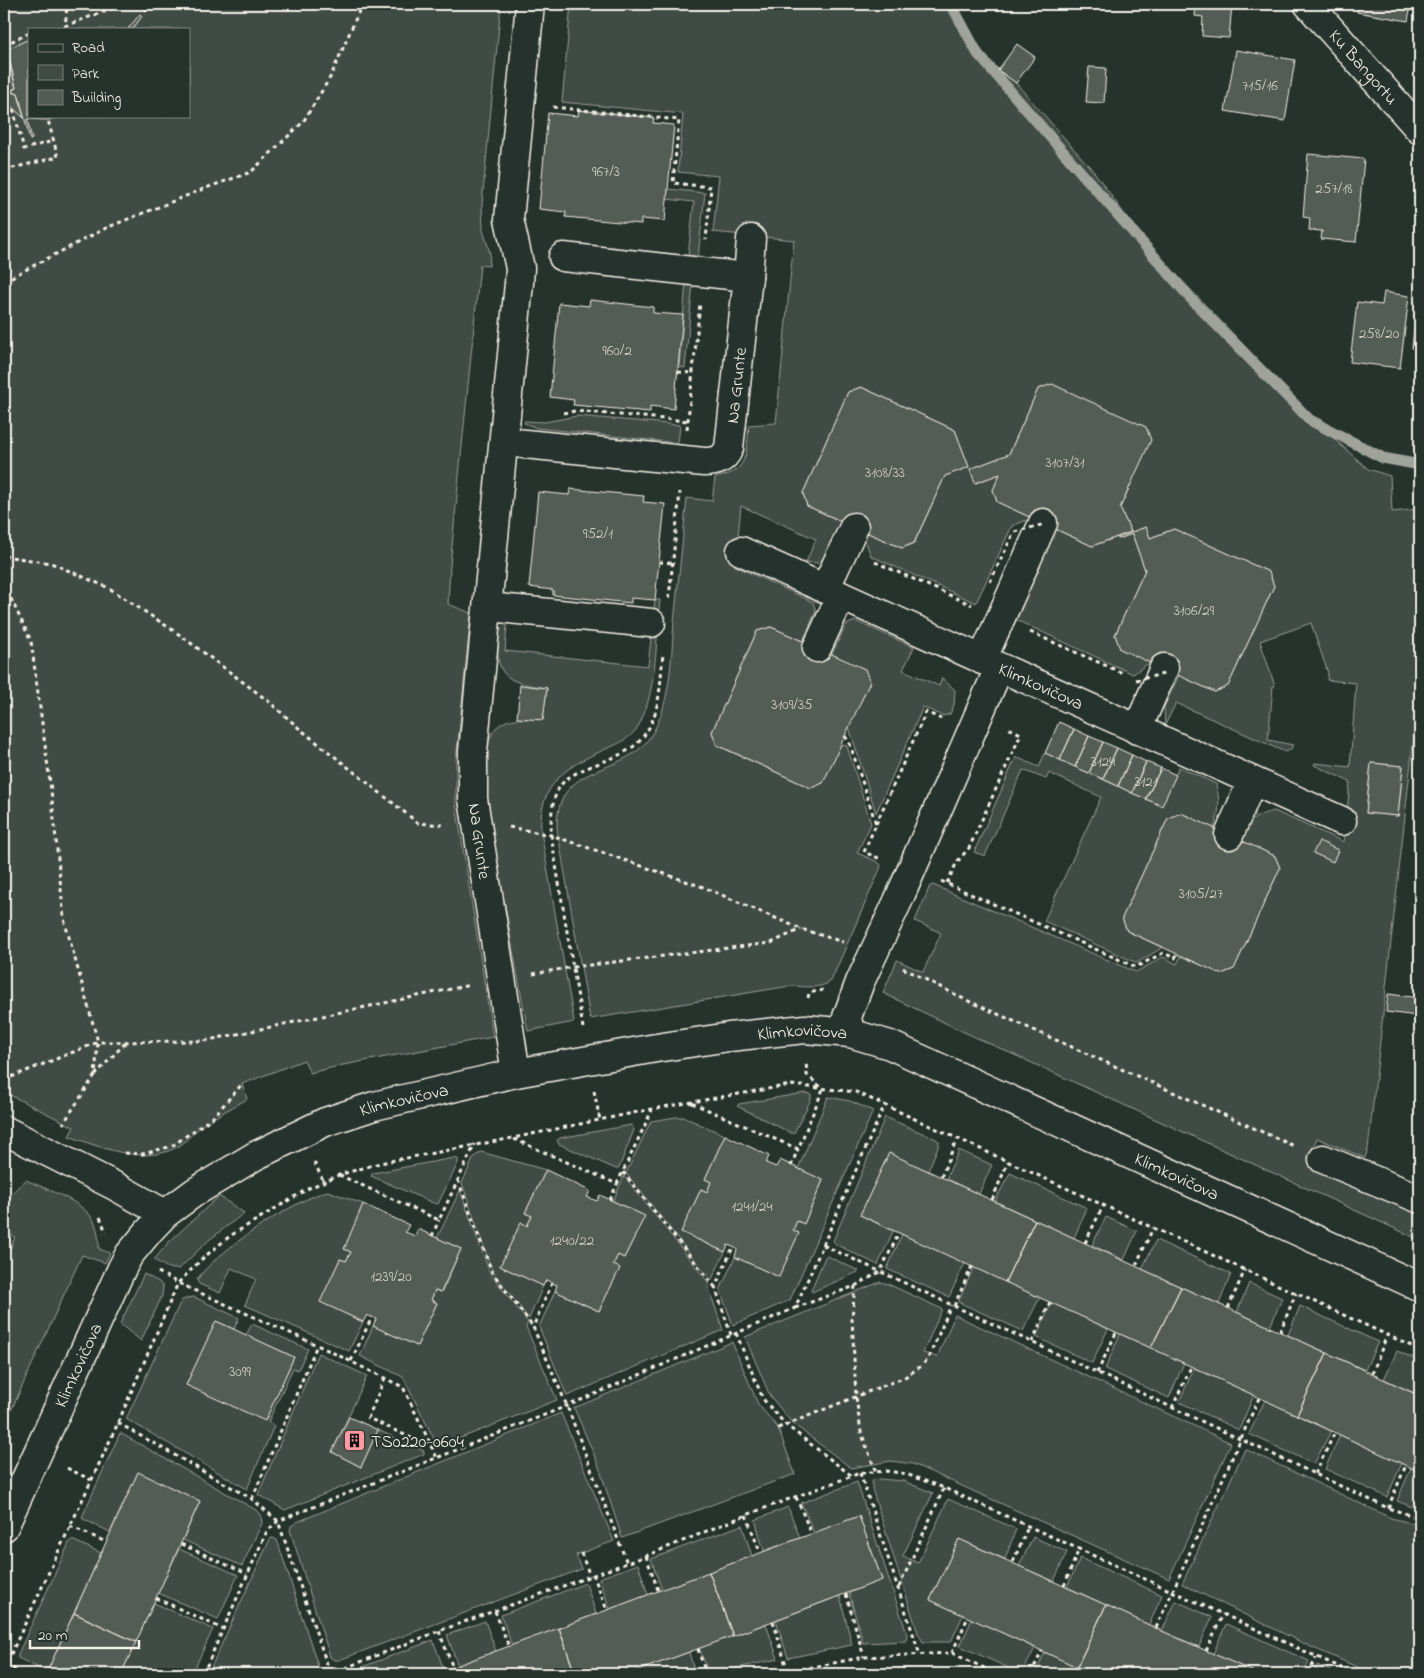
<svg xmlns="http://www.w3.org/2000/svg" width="1424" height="1678" viewBox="0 0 1424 1678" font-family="'Indie Flower',sans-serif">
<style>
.green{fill:#414b45;stroke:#9a9e96;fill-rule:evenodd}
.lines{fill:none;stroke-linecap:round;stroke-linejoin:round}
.stream{stroke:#9fa39b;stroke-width:11}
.building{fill:#525c55;stroke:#f4f1e8}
.minor-casing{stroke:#f4f1e8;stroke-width:31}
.path{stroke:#f4f1e8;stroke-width:3;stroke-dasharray:4 4;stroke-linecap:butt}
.minor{stroke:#26332d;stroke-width:28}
.path-bridge{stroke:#f4f1e8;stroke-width:3;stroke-dasharray:4 4;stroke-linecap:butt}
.labels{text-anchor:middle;stroke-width:4;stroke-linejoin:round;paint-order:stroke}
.number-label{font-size:15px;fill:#ccccc3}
.street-label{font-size:18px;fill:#f4f1e8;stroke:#26332d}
.poi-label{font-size:18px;fill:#f4f1e8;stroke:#26332d;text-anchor:start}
</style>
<rect width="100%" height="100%" fill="#26332d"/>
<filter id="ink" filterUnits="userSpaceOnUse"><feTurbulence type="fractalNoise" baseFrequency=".02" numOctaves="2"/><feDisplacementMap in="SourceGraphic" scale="10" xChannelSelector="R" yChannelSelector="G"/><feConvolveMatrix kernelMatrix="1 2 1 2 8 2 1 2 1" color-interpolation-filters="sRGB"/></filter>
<g filter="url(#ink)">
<path class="green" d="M4,4H501L482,203L483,230L490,253L489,266L480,265L450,566L448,604L471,613L456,761V804L493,1037L343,1065L310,1073L304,1060L242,1084L247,1099C233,1107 218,1115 204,1124C193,1132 183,1146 171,1150C139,1163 99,1147 69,1136L74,1127L4,1092ZM29,29H189V116H29Z
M571,4H942L998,70L1016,83L1095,173L1143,240L1332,437L1368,469L1390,476L1392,512L1420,509V681L1368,1149L1365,1158L1317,1138L1308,1158L1420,1209V1240L964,1032L883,993L897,960L923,972L941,933L915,921L930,886L933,885L1136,972L1163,957L1177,964L1181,956L1221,974L1234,969L1280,868L1275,856L1240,840C1248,822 1254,815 1274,811L1344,842L1350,782L1314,765L1315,763L1350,767L1356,683L1327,680L1328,673L1311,623L1260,641L1275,686H1273L1268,740L1293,745L1290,750L1285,752L1176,703L1165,725L1164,707L1179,675L1214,692L1228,686L1274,586L1269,572L1174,529L1150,538L1146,527L1131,532L1120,508L1038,389L1009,454L971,469L976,483L1000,474L993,490L997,502L1032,518L1012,526L976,603L871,556L864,537L866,532L901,548L914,544L945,476L969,467L955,430L861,387L848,392L803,493L807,506L842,522L827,554L819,563L806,562L816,539L741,506L735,566L813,602L816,611L803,641L771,627L757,631L712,732L716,745L811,788L823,783L841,744L847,746L871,824L857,853L878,862L881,865L880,869L831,981C820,990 803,986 790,986L590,1019L557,828C556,760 623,778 650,737C671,706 671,658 674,622C678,581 683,539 687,498L712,501L715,478C720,476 726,476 731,473C749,465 747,442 749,425L776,423L794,240L713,232L719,176L678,172L683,114L562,102ZM1371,763L1403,766L1398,816L1366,813Z
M668,189L705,193L698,257L688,256L694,202L667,199Z
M686,281L693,282L685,368L679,367Z
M577,416L680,425L678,443L537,428L524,423L525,421L545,422Z
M1055,529L1092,546L1118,537L1119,539L1132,534L1145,570L1115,635L1121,649L1150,662L1133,674L1016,620L1005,645V640Z
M655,600H660C656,638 657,696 637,728C630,739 618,744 606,749C566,766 538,784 541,832L574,1022L528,1031C518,980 509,928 500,877C494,842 486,807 486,772C486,758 486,739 496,728C509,715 527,719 543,720L547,688C519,683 495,683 498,645C498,637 498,629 505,624L507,625L505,651L648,666Z
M855,621L914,647L903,670L939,686L942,678L955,690L954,705L950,714L943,716L923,707L876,813L849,727L832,654L846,625Z
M1045,753L1161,806L1179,767L1216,784C1220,800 1220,812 1214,828L1181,813L1168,818L1122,918L1127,931L1161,947L1160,949L1137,963L1044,921L1101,797L1049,773L1046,779L1023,770L985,856L974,852L1016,757L1039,767Z
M805,1093L811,1094V1099L794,1133H791L737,1106L739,1104Z
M828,1097L850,1101L873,1111L790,1300L733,1325L720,1290L735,1257L779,1277L793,1230L797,1221L804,1223L823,1181L798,1169Z
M676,1117H683L725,1135L705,1179L711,1182L707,1192L701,1189L681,1232L725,1252L711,1281L626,1173L651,1121Z
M885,1117L936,1139L939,1141V1144L928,1171L889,1154L860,1215L893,1231L878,1265L837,1245L833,1241Z
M631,1125L634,1130L619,1168L616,1169L559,1144L557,1140L560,1138Z
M959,1150L992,1165L979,1194L946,1179Z
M481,1152L546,1170L525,1213L532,1216L527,1226L521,1223L500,1266L543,1286L529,1319L492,1271L462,1183L474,1157Z
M454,1158L458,1159V1163L438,1204L433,1203L371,1176L373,1173Z
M1010,1173L1087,1208L1074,1238L995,1201Z
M624,1176L709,1283L708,1286L723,1330L567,1396L539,1327L555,1291L599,1311L619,1268L613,1265L618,1255L624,1258L644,1216L613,1201Z
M26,1180C47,1190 85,1201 95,1223C98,1231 99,1240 99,1249L110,1253L105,1263L82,1255L4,1426V1262L15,1237L4,1232C4,1203 3,1200 26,1180Z
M460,1190L490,1273L528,1322L526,1327L557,1400L438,1447L403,1377L360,1356L373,1326L417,1346L437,1303L431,1300L435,1290L442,1292L461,1249L437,1238Z
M328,1191L363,1204L345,1249L351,1252L346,1261L340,1259L321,1302L363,1322L349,1351L245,1305L256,1279L231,1268L220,1293L199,1284L197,1280C213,1253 298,1198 328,1191Z
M219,1196L244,1213L209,1240L180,1268C171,1272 162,1264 154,1260L168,1243Z
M1106,1217L1137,1231L1124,1260L1092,1245Z
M902,1234L965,1263L949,1297L887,1269Z
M1156,1240L1231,1274L1219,1304L1142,1269Z
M827,1256L859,1271L858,1272L812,1292L811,1290L825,1257Z
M974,1267L1040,1297L1023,1331L958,1302Z
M144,1274L159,1282L163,1287L162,1296L141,1341L120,1324Z
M880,1282L888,1284L942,1309L923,1353L937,1357L955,1315L1231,1443L1169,1579L913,1464L891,1461L851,1468L792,1423L770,1396L745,1337Z
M1249,1283L1282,1298L1270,1327L1237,1312Z
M194,1297L239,1318L234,1329L216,1321L187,1385L265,1420L294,1357L246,1335L252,1324L308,1349L298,1370L293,1368L268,1422L274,1426L247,1489L126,1419L181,1301L187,1298Z
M1052,1302L1108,1329L1092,1363L1036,1337Z
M1300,1306L1378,1342L1365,1370L1288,1335Z
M1120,1334L1184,1363L1169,1398L1105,1369Z
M732,1342L758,1404L778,1428L795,1474L622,1538L598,1464L574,1408Z
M1397,1351L1420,1361V1386L1417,1394L1384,1379Z
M318,1353L367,1376L332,1452L361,1467L378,1430L424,1451V1454L285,1510L258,1495Z
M1194,1368L1254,1395L1239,1430L1179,1402Z
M1265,1400L1331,1431L1314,1464L1249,1434Z
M561,1413L614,1541L576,1555L582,1569L339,1660H334L330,1657L290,1530L291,1526L297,1522Z
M120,1433L256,1510L261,1516L262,1523L242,1566L183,1540L200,1501L138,1473L110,1532L83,1519L82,1517Z
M1340,1435L1402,1463L1387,1497L1325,1469Z
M1245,1449L1391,1518L1420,1525V1674H1373L1309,1646L1182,1584Z
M1411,1468L1420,1472V1510L1397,1501Z
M879,1479L903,1481L933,1493L903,1556L918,1563L948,1499L1016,1529L1005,1559L959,1539L930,1600L963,1615L951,1642H923L918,1633L872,1489V1480Z
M857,1482L907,1634L906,1641L863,1643L849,1593L882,1579L859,1516L814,1533L801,1503Z
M788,1507L800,1538L764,1551L755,1520Z
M742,1525L752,1556L662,1590L651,1559Z
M1033,1537L1067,1552L1054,1581L1019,1566Z
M273,1538L277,1540L318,1666C316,1672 312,1672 306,1674H208L270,1539Z
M72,1540L101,1553L47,1672L18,1658V1654L70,1541Z
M179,1549L238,1575L218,1619L158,1593Z
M1080,1558L1162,1595L1149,1625L1067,1587Z
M638,1564L648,1595L610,1609L599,1578Z
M586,1583L596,1614L512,1646L501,1615Z
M840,1596L852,1645L788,1658L776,1620Z
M1176,1601L1212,1617L1199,1647L1162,1631Z
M154,1603L213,1629L192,1674H121Z
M972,1619L1035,1648L1022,1674L960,1646Z
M485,1621L496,1651L458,1666L447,1635Z
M766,1624L778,1659L709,1674L699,1648Z
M1226,1624L1309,1661L1303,1674H1259L1213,1654Z
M433,1640L444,1670L434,1674H344Z
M689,1652L695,1674H629Z
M1045,1652L1093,1674H1035Z
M1317,1665L1338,1674H1313Z"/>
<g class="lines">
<path class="stream" d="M951,4L978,54L1193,301L1310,420L1383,458L1420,465"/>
</g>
<path class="building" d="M1196,4H1232L1229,38L1202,36L1203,17L1195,16Z
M1359,4H1411L1408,21L1357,12Z
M140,14L142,16L133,29H128Z
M29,39V116H61L48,120L27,119L32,139L30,140L18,93H13L12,90L16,88L6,47H9V48Z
M1017,44L1035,57L1016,83L998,70Z
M7,50L16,88L12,90L13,93H18L24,118L4,100V52Z
M1236,50L1295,60L1285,121L1225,111Z
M1089,67L1106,68L1104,103L1086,102Z
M579,110L654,118L653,123L674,125L665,221L641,219V224L565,217L566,212L539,209L548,113L578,116Z
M1308,154L1364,159L1356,242L1321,239L1322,231L1309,230L1310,218L1303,217Z
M1384,292L1409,296L1400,368L1350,362L1357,302L1382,305Z
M1418,294H1420V349L1412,348Z
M590,300L653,307V313L683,315L674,409L650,406V412L573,405L574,400L550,397L559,303L589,306Z
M1052,384L1146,427L1151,440L1120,508L1131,532L1092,546L997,502L993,490L1000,474L975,483L970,469L1009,454L1038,389Z
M861,387L955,430L969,467L945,476L914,543L902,548L807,506L803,493L848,392Z
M570,489L644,496L643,502L665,504L655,600L631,598V603L553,595V590L529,587L538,492L569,495Z
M1146,527L1150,538L1174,529L1269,572L1274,586L1228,686L1215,692L1120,649L1115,635L1145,570L1132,534L1118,539V537Z
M771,627L865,669L870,682L823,783L811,788L717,745L712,732L757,631Z
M520,685L547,688L543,720L517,718Z
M1059,722L1074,729L1060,760L1045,753Z
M1074,729L1089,736L1075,767L1060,760Z
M1089,736L1103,742L1089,773L1075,767Z
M1103,742L1117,748L1103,779L1089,773Z
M1117,748L1132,755L1118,786L1103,779Z
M1132,755L1146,762L1132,793L1118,786Z
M1146,762L1161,768L1146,799L1132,793Z
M1371,763L1403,766L1398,816L1366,813Z
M1161,768L1176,775L1162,806L1146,799Z
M1181,813L1275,856L1280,868L1234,969L1221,974L1127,931L1122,918L1168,818Z
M1319,841L1338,850L1333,862L1313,853Z
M1388,994L1420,998L1417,1016L1386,1012Z
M725,1135L769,1156L766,1163L776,1167L780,1160L823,1180L804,1224L797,1221L793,1230L799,1233L779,1277L735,1257L737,1249L733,1247L728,1245L725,1252L681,1232L701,1189L707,1192L711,1182L705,1179Z
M889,1153L1035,1220L1005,1282L860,1215Z
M546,1170L590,1191L587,1197L597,1201L600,1195L645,1216L624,1258L618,1255L613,1265L620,1268L599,1311L555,1291L557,1285L546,1280L543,1286L500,1266L521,1222L527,1226L532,1216L525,1213Z
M363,1204L409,1225L405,1232L415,1236L418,1229L461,1249L441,1292L435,1290L431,1300L437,1303L417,1346L373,1326L376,1319L367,1315L363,1322L320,1302L340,1259L346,1261L351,1252L344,1249Z
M1035,1220L1181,1287L1151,1348L1005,1282Z
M1181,1287L1327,1353L1297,1415L1151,1348Z
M216,1321L294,1357L265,1421L186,1385Z
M1327,1353L1420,1396V1472L1297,1415Z
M349,1417L378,1430L361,1467L332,1452Z
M138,1472L200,1501L136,1642L74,1613Z
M859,1516L882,1580L733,1636L709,1572Z
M959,1539L1106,1605L1077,1667L930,1600Z
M709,1572L733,1636L629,1674H575L559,1628Z
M1106,1605L1162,1631L1252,1671L1250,1674H1093L1077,1667Z
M74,1613L136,1642L121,1674H46Z
M559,1628L575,1674H434L496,1651Z"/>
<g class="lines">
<defs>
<g id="minor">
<path id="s1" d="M1308,4L1420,130"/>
<path d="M748,277L751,239"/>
<path id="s2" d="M505,442L704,462C716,462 724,460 729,448L748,277L563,257"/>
<path id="s3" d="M741,551L1342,821"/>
<path d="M825,589L854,527"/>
<path d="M488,607L651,623"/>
<path d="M817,648L841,596"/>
<path d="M982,660L1043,523"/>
<path d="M1137,730L1164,668"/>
<path d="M1229,835L1252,781"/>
<path d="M850,1033L847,1017L860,982L898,901L999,668"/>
<path d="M516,1073L473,799V751L519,283L520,268L509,219L530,4"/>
<path d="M4,1130L115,1186L165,1214"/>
<path d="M1323,1159L1420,1199"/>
<path id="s4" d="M4,1527L122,1268L129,1255L149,1231L165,1214L195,1192L255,1156L325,1122L374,1106L516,1073L656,1048L729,1037L805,1029L850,1033L890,1045L1420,1287"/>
</g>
</defs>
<use href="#minor" class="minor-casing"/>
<path class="path" d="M138,4L148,11
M57,29L124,4
M65,29L67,4
M4,45L29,33
M553,107L679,120L673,183L711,187L706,240
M13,109L24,149L53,141
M4,170L58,157L48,120
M4,281L106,228L206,188L251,172L303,122L331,76L362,4
M678,372L693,373
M563,413L575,411L688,421
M687,429L700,303
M4,556L51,563L109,588L180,635L267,700L300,729L418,823L445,825
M659,562L673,563
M875,562L972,605
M4,584L31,641L51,790L64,919L98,1042L95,1075L63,1124
M669,598L680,492
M1030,632L1125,674
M845,736L850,744L876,824L864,852L881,859
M876,824L926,712L941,719
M509,827L551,835L703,887L801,929L843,942
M941,881L1136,967L1163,953L1175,958L1177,954
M947,883L957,862L969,848L1021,734L1008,728
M903,968L964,999L1294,1146
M533,974L573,967L771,943L801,929
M808,998L809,993L823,990
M583,1028L551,835C551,816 551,790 568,778C582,768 602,763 617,756C626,752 636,746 642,738C661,715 660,682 663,654
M95,1075L126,1042
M4,1080L98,1042L204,1041L470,985
M594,1091L600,1120
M692,1103L798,1149L823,1089L807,1075L806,1061
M514,1139L617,1184L652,1110
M125,1153L143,1154L172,1146L213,1117L242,1084
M314,1162L324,1182
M791,1166L798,1149
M623,1172L715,1287
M339,1175L439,1220L475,1144
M941,1177L957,1139
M458,1180L492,1272L533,1327
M610,1200L617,1184
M992,1200L1008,1162
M100,1217L104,1227L105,1233
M432,1236L439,1220
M1085,1243L1103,1206
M823,1245L885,1104
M1136,1265L1153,1228
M158,1272L178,1283L317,1345L403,1387L437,1458
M552,1283L533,1327L567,1406L627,1563
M855,1286L852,1318L856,1397L861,1432L876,1472
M954,1306L972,1266
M795,1308L855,1286L880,1272L899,1233
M1228,1308L1245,1270
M1280,1332L1296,1293
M736,1333L763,1399L786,1425L852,1476
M731,1335L715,1287L733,1247
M1032,1342L1050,1302
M351,1361L372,1317
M1097,1373L1116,1333
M1372,1374L1387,1335
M385,1378L368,1418L431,1447
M1172,1408L1191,1367
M118,1423L252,1499L278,1521L330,1673L326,1674
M778,1428L905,1377L923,1365L930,1355L951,1305
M67,1468L91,1480
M860,1473L920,1655
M1315,1474L1335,1432
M796,1497L811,1533
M252,1499L317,1345
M1388,1508L1406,1465
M746,1515L760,1552
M70,1526L106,1542
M181,1544L247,1574
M581,1553L590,1576
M646,1556L658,1590
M1013,1562L1028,1527
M593,1574L607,1610
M1064,1586L1079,1549
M899,1587L944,1488
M846,1594L864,1657
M156,1598L223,1629
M495,1611L509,1647
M773,1621L788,1672
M1156,1628L1259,1398
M439,1631L453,1668
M698,1649L706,1674
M1206,1651L1223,1614
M952,1653L968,1617
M5,1665L24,1674
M4,1669L118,1423L178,1283L203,1258L230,1236L309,1188L339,1175L380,1163L513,1138L652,1109L791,1085L856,1092L1420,1350
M203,1674L267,1531L278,1521L567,1406L795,1308L823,1245L1388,1508L1420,1518
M330,1674L439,1631L646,1556L746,1515L860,1473L888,1471L906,1474L944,1488L1355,1674
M778,1674L864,1657L952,1653L997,1674
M984,1674L986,1670
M1031,1674L1042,1651
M1308,1674L1316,1658"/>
<use href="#minor" class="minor"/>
<path class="path-bridge" d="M990,582L1014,532L1045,524
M1136,680L1164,674"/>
</g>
</g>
<defs>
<symbol id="building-square" viewBox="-11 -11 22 22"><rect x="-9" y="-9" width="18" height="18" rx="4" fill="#ff9aa2" stroke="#26332d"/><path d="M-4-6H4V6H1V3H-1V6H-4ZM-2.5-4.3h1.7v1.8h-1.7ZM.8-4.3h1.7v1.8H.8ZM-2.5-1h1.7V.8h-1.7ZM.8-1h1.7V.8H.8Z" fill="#111"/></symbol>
</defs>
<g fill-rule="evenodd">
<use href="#building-square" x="342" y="1428" width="25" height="25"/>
</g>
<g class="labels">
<g class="number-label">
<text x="1260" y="90">715/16</text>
<text x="606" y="176">967/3</text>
<text x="1334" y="193">257/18</text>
<text x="1379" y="338">258/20</text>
<text x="617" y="355">960/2</text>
<text x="1065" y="467">3107/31</text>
<text x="885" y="477">3108/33</text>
<text x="598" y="538">952/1</text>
<text x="1194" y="615">3106/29</text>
<text x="792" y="709">3109/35</text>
<text x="1103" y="766">3124</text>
<text x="1146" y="786">3121</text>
<text x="1201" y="898">3105/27</text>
<text x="752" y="1211">1241/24</text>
<text x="572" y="1245">1240/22</text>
<text x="391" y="1281">1239/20</text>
<text x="240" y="1376">3099</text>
</g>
<g class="street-label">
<text dy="6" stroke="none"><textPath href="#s1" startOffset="84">Ku Bangortu</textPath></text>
<text dy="6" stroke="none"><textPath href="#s2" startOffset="294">Na Grunte</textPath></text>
<text dy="6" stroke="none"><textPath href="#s3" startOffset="329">Klimkovičova</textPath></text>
<text transform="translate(480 841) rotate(82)" y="6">Na Grunte</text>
<text dy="6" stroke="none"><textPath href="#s4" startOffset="1026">Klimkovičova</textPath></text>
<text dy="6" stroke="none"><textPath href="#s4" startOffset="621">Klimkovičova</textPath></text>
<text dy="6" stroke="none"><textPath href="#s4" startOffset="1431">Klimkovičova</textPath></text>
<text dy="6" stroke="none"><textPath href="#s4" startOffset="178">Klimkovičova</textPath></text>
</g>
<g class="poi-label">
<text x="371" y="1447">TS0220-0604</text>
</g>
</g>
<rect width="1424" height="1678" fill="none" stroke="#26332d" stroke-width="20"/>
<rect x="10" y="10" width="1404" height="1658" fill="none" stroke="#f4f1e8" stroke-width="2" filter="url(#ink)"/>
<rect x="28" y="28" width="162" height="90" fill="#26332d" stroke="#787f78"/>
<rect x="38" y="44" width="25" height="8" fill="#26332d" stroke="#787f78"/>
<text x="72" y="52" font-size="15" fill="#f4f1e8">Road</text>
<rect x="38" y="65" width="25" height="15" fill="#414b45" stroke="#787f78"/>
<text x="72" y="78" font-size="15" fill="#f4f1e8">Park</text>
<rect x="38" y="90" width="25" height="15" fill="#525c55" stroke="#787f78"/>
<text x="72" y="102" font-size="15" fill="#f4f1e8">Building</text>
<path d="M30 1640v8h109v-8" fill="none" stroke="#f4f1e8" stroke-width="2.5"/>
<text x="38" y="1640" font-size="15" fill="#f4f1e8" stroke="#26332d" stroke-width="4" paint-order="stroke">20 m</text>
</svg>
